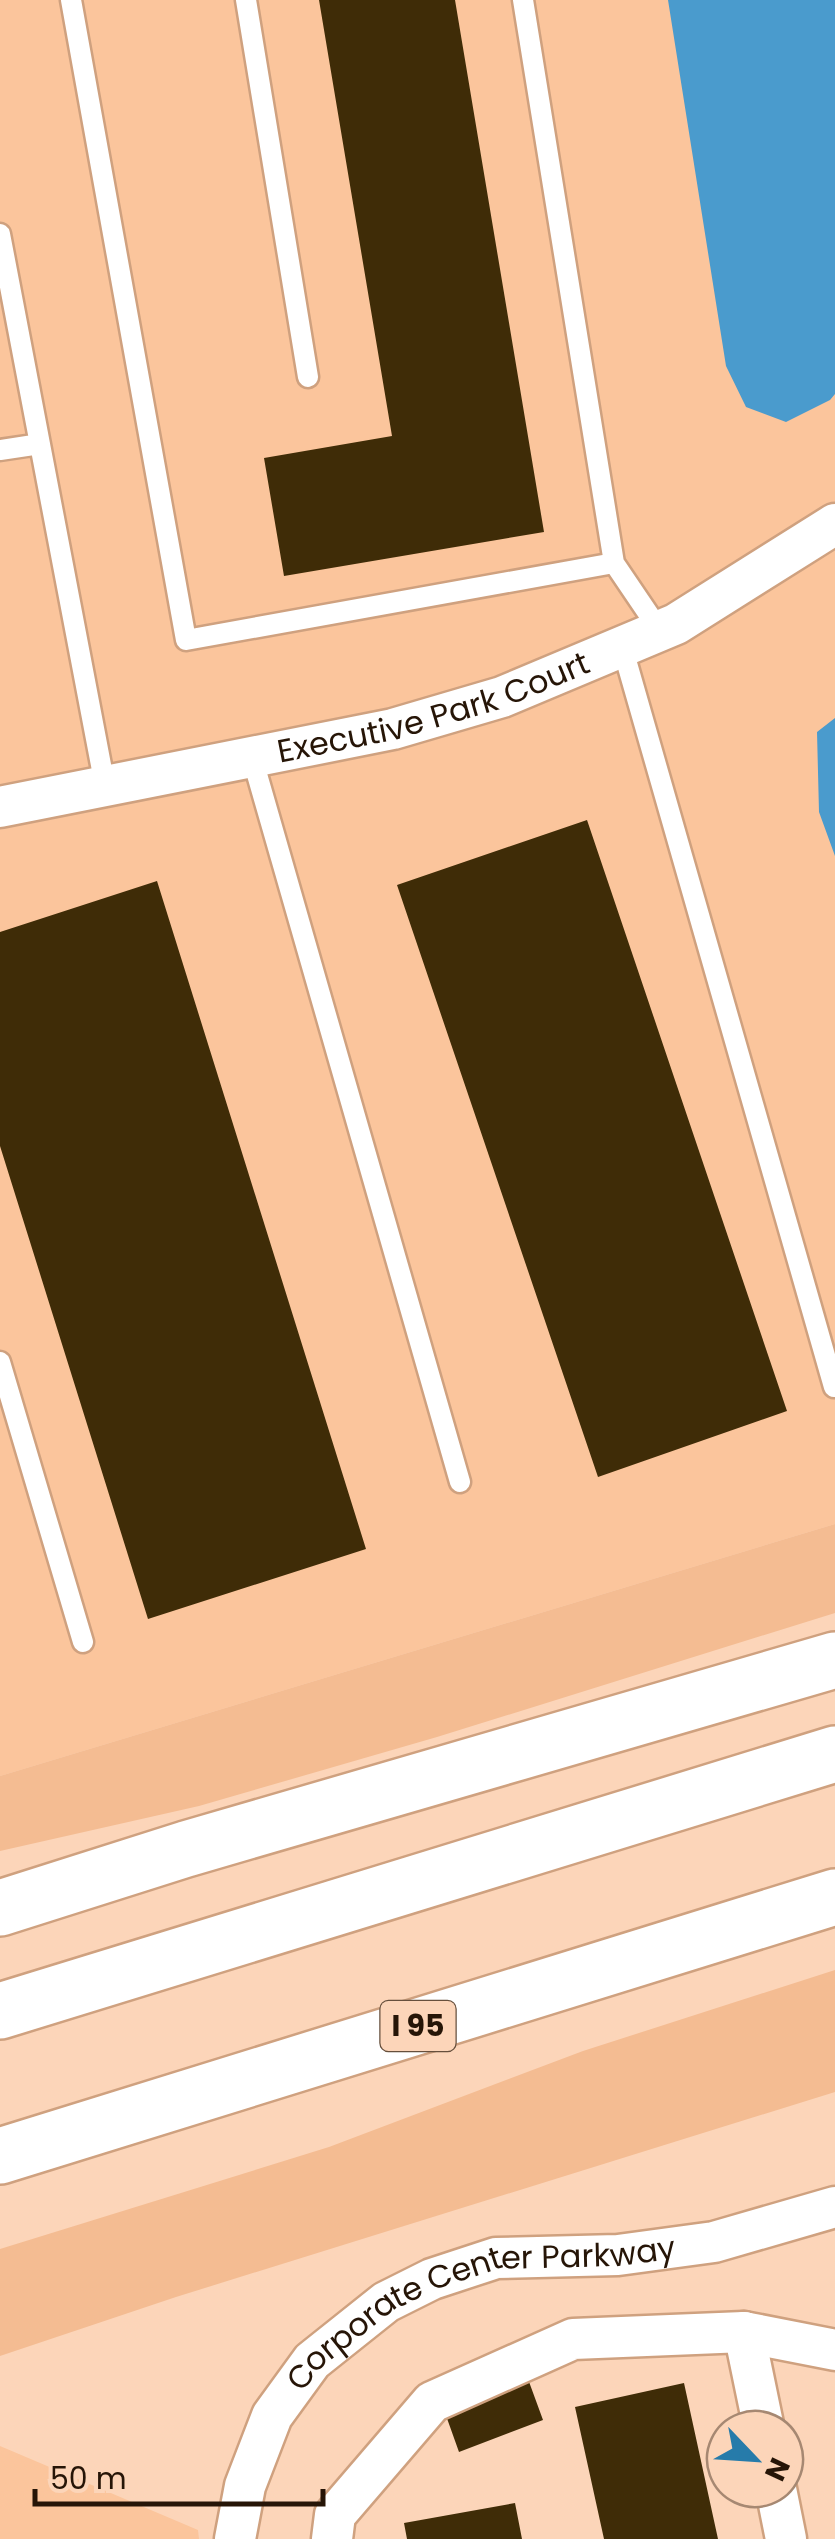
<svg xmlns="http://www.w3.org/2000/svg" width="835" height="2539" viewBox="0 0 835 2539" font-family="Poppins,sans-serif">
<style>
.built{fill:#fbc59c}
.green{fill:#f4bc92}
.water{fill:#4a9bcd}
.building{fill:#3f2c07}
.lines{fill:none;stroke-linecap:round;stroke-linejoin:round}
.service-casing{stroke:#cfa17f;stroke-width:25}
.minor-casing{stroke:#cfa17f;stroke-width:45}
.motorway-casing{stroke:#cfa17f;stroke-width:60}
.service{stroke:#fff;stroke-width:20}
.minor{stroke:#fff;stroke-width:40}
.motorway{stroke:#fff;stroke-width:55}
.labels{text-anchor:middle;stroke-width:10;stroke-linejoin:round;paint-order:stroke}
.shield{fill:#fcd5b9;stroke:#664f3c;stroke-width:2.5}
.shield-label{font-size:30px;font-weight:bold;fill:#261507}
.street-label{font-size:32px;fill:#261507;stroke:#fcd5b9}
</style>
<rect width="100%" height="100%" fill="#fcd5b9"/>
<path class="built" d="M0,0H835V1524L0,1776Z
M0,2446L198,2530L199,2539H0Z"/>
<path class="green" d="M835,1524V1613L437,1737L199,1806L0,1851V1776Z
M835,1970V2092L176,2297L0,2356V2249L329,2147L583,2051Z"/>
<path class="water" d="M668,0H835V394L830,400L786,422L746,407L726,366Z
M835,718V856L819,812L817,732Z"/>
<path class="building" d="M319,0H455L544,532L284,576L264,458L392,436Z
M587,820L787,1411L598,1477L397,885Z
M157,881L366,1549L148,1619L0,1146V932Z
M528,2379L543,2420L459,2452L444,2410Z
M684,2383L718,2539H604L575,2407Z
M515,2503L522,2539H407L404,2523Z"/>
<g class="lines">
<defs>
<path id="service" d="M71,0L186,640L614,563
M246,0L308,377
M523,0L614,563L660,631
M0,234L105,786
M0,450L40,444
M622,646L834,1387
M252,757L460,1482
M0,1362L83,1642"/>
<g id="minor">
<path id="s1" d="M0,807L393,729L502,697L676,624L835,524"/>
<path d="M744,2332L764,2429"/>
<path d="M776,2489L786,2539"/>
<path id="s2" d="M235,2539L245,2486L272,2416L312,2361L386,2302L432,2279L496,2258L618,2255L714,2242L835,2207"/>
<path d="M332,2539L335,2515L432,2402L573,2339L744,2332L835,2350"/>
</g>
<path id="motorway" d="M0,1908L186,1849L835,1660
M0,2011L835,1754
M0,2156L835,1897"/>
</defs>
<use href="#service" class="service-casing"/>
<use href="#minor" class="minor-casing"/>
<use href="#motorway" class="motorway-casing"/>
<use href="#service" class="service"/>
<use href="#minor" class="minor"/>
<use href="#motorway" class="motorway"/>
</g>
<g class="labels">
<rect class="shield" x="380.5" y="2001" width="75" height="50" rx="8"/>
<g class="shield-label">
<text x="418" y="2036">I 95</text>
</g>
<g class="street-label">
<text dy="11" stroke="none"><textPath href="#s1" startOffset="445">Executive Park Court</textPath></text>
<text dy="11" stroke="none"><textPath href="#s2" startOffset="378">Corporate Center Parkway</textPath></text>
</g>
</g>
<g transform="translate(755 2459) rotate(115)"><circle r="48" fill="#fcd5b9" stroke="#a68872" stroke-width="2.5"/>
<path d="M0-8L18 38L0 25L-18 38Z" fill="#267baa"/>
<text y="-15" font-size="28" font-weight="bold" text-anchor="middle" fill="#261507">N</text>
</g>
<path d="M35 2489v15h288v-15" fill="none" stroke="#261507" stroke-width="5"/>
<text x="50" y="2489" font-size="30" fill="#261507" stroke="#fcd5b9" stroke-width="8" paint-order="stroke">50 m</text>
</svg>
